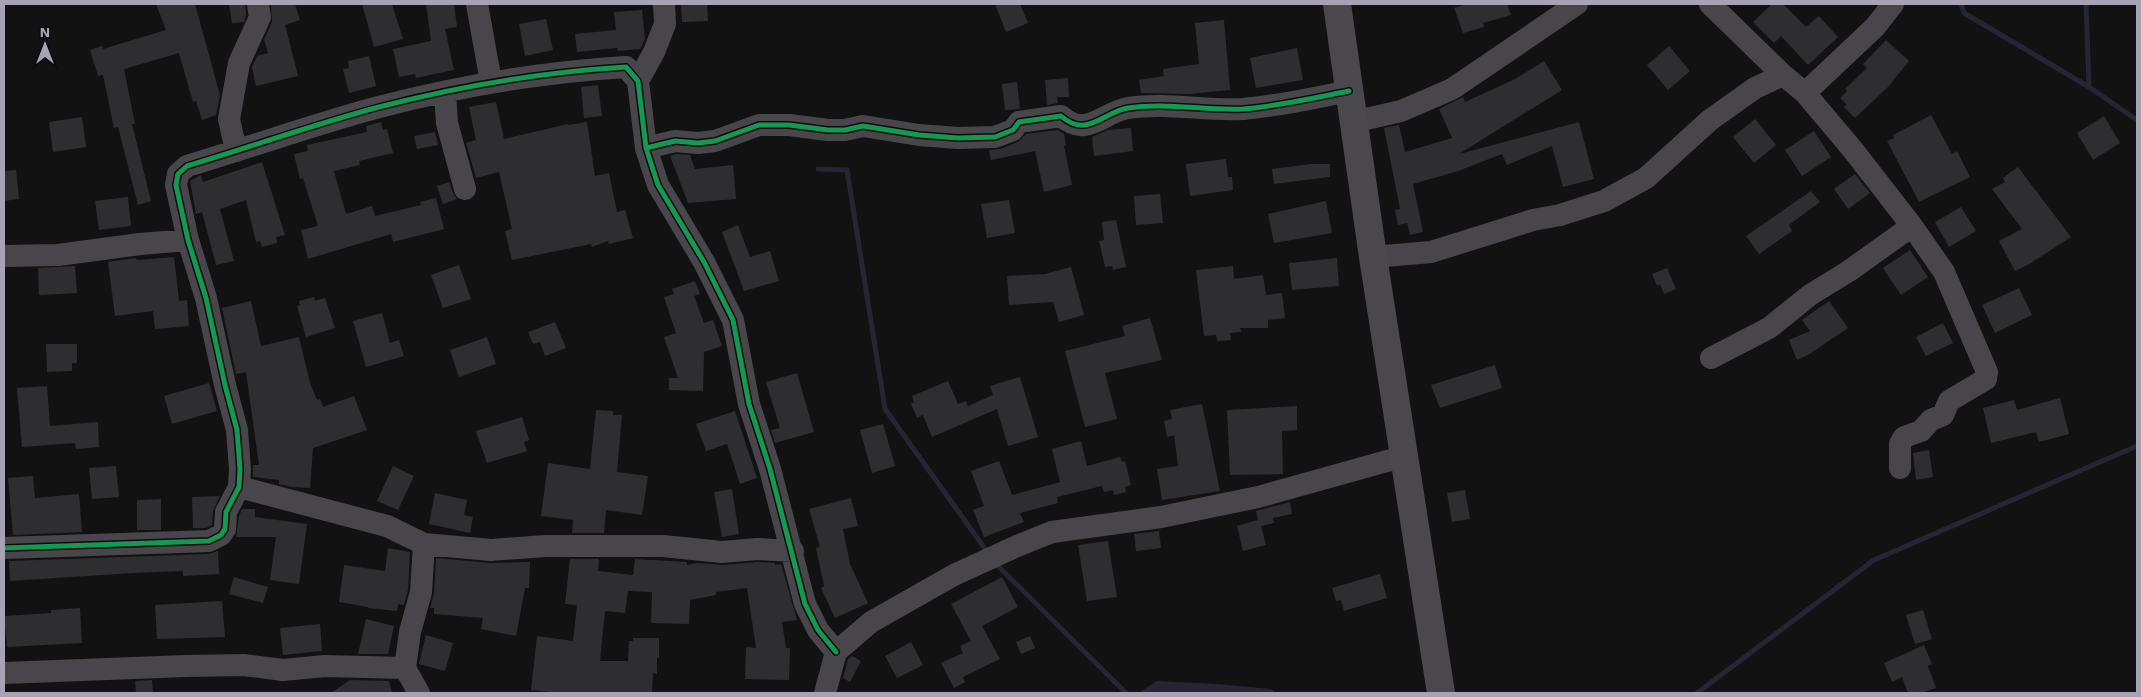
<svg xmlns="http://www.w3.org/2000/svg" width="2141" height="697" viewBox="0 0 2141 697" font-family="'Work Sans',sans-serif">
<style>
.water{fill:#262534}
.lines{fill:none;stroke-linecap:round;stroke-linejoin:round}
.stream{stroke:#262534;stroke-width:5}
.building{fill:#2e2e30}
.minor{stroke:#48464b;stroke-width:22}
.major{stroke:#4a484d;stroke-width:28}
.cycleway-casing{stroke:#0d0c0e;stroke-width:8}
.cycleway{stroke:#139951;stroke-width:5}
</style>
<rect width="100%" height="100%" fill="#121212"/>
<path class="water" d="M1157,681L1217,684L1271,689L1276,693H1138Z"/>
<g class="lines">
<path class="stream" d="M1961,4L1964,13L2089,87
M2086,4L2089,87L2137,120
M818,169L847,170L885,409L988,553
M994,562L1126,693
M1697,693L1874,560L2137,446"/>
</g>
<path class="building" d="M156,4H195L220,95L216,115L202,120L196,101L193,102L179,53L124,69L135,124H132L151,201L138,205L118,127L114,128L103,75L98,76L90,50L102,46L103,49L166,30Z
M229,4H245L246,15L244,22L232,23Z
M271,4H295L300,20L285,25L298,76L256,86L252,67L257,56L268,53L264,40L272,22Z
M362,4H392L403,39L374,47Z
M426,4H454L457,27L445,29L454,70L416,78L415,74L399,77L393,49L431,41Z
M681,4H707L708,21L682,22Z
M995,4H1020L1028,23L1006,32Z
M1467,4H1507L1511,15L1483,23L1484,27L1463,33L1454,8Z
M1772,4H1783L1806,27L1819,16L1838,37L1808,65L1781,36L1774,43L1753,22Z
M642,10L645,39L640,49L618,51L617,48L577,52L575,34L616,30L614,12Z
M546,19L553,50L525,56L519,24Z
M1224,20L1230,90L1189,94L1141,93L1139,80L1164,76L1163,69L1199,64L1195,23Z
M1886,40L1909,61L1888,87L1855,118L1844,107L1847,105L1840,98L1847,91L1845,89L1867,68L1863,64Z
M1669,46L1690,71L1668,90L1647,65Z
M1297,48L1303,80L1256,88L1250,58Z
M369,56L376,86L349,93L343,69L349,68L348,61Z
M1544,61L1562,90L1459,154L1579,122L1594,179L1563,187L1552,146L1507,165L1502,154L1458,171L1413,184L1423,232L1410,235L1407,223L1398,225L1395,210L1400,209L1384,128L1399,125L1405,152L1452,138L1439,109L1463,97L1465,102L1515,79Z
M1068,78L1069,97H1057L1058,103L1047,105L1045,80Z
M1017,82L1020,109L1005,110L1002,84Z
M598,85L602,116L584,118L581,87Z
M496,102L504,139L568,124V125L587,122L595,176L609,173L617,212L625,210L633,238L609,244L608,241L592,247L591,244L512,260L505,231L512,229L499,172L476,178L466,143L476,140L469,107Z
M1931,115L1952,154L1957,151L1970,177L1919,202L1887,141L1894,138L1893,135Z
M2104,116L2120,143L2093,160L2077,133Z
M82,117L86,147L53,152L49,122Z
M1755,119L1776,145L1754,163L1733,137Z
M381,122L383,130L387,129L393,153L359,161L360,165L334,171L346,214L372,206L375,216L421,205L420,202L436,198L444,229L393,242L391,234L308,259L301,230L318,226L303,178L300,179L294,154L308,151L307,145L367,132L366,126Z
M1131,128L1133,151L1094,156L1092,137L1108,130Z
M1058,130L1064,134L1066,145L1064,146L1072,185L1044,192L1035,151L991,160L989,150L1000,149L1018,142L1026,134Z
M1814,131L1831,157L1802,176L1785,150Z
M435,132L438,145L417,149L414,136Z
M676,154L690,155L695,169L733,165L736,199L688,203L670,156Z
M1226,159L1228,177H1232L1233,190L1190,196L1186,164Z
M262,162L285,235L276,237L277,243L262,247L260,241L256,242L246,200L220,209L234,261L216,265L202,212L196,214L190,181L201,175L203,182Z
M1311,164H1330V177L1274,184L1272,169Z
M2018,167L2071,237L2031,263L2015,271L1999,241L2022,229L1992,189L2005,182L2003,178Z
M16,170L19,199L4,201V171Z
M1855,174L1870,193L1848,209L1834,189Z
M449,182L453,193L457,199L443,204L437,186Z
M1811,191L1820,202L1789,225L1792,231L1759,254L1746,236Z
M1160,194L1163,223L1136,225L1134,196Z
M128,197L131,226L99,230L95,201Z
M1009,200L1015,233L987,238L981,204Z
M1326,201L1332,233L1274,243L1268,214Z
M1961,207L1976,231L1949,247L1935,222Z
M1116,220L1126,267L1113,270L1112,266L1105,267L1099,241L1104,240L1102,222Z
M738,225L750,257L770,251L779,281L744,291L722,232Z
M1910,250L1928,277L1901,295L1883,268Z
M174,257L179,301L187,300L189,326L155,329L153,311L115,316L108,262L136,258L137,260Z
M1337,258L1339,286L1292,290L1289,263Z
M459,265L471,299L443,308L431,275Z
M75,266L77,293L39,295L38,268Z
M1233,266L1234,279L1263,275L1266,295L1282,293L1285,318L1268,320V328H1240L1241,332L1230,333L1231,340L1217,341L1216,335L1204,336L1196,270Z
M1071,267L1084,315L1059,322L1053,302L1009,305L1007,276L1045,274Z
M1667,268L1676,289L1664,294L1660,284L1657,286L1652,274Z
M695,281L700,294L694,296L704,323L713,320L722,346L704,352L703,391L669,390V378H678L664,337L676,333L664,297L674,294L672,289Z
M2019,288L2032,315L1995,333L1982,305Z
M314,297L315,301L325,298L335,328L306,337L297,306L300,305L299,301Z
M251,301L261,346L299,337L310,383L317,400L320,399L323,407L354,396L367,430L313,448L310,488L291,487L279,484V480L253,477V465H259L246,372L236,374L222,308Z
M1829,301L1848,328L1808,355L1797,360L1789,340L1810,331L1802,320Z
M382,313L390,343L399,340L404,356L366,367L353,321Z
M1150,318L1162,360L1105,373L1117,419L1085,427L1065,351L1125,336L1122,326Z
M555,322L566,348L545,356L540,342L533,344L528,332Z
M1943,323L1953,343L1926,356L1916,337Z
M487,337L496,364L459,377L450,350Z
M46,344H77V363H72V371L47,372Z
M1495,365L1502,388L1440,408L1431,385Z
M797,373L814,432L775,443L771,430L780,428L766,382Z
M1020,377L1038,437L1008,446L997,409L932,437L923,415L917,418L911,404L914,402L912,396L948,381L958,404L966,401L968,406L993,395L990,386Z
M209,383L217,411L172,424L164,396Z
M47,386L50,426L98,422L99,447L76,449L75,443L22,447L17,388Z
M2060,398L2069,434L2039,442L2036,432L1991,443L1983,408L2014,400L2017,410Z
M1202,404L1220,491L1162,500L1157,469L1178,466L1174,435L1167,437L1164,421L1172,419L1170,410Z
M1297,406V430L1282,431L1283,474L1230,475L1227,410Z
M596,410L613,411V415H622L617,472L648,476L642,515L606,510L604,533H572L573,520L541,516L548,463L590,469Z
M735,411L757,478L740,484L727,444L706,451L696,424Z
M522,417L529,440L524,442L527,451L487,463L476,431Z
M883,424L895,466L872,473L860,430Z
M1081,441L1087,466L1120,457L1122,462L1125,461L1131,485L1125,487L1126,492L1114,495L1113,490L1104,492L1102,486L1057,497L1058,503L1020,513L1024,522L984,537L973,510L984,506L971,471L999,461L1012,495L1060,482L1052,449Z
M1929,450L1933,477L1916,480L1913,453Z
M116,466L119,497L92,499L89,468Z
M393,466L414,476L398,510L377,501Z
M33,476L35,498L79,494L82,532L13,535L8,478Z
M732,489L739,534L722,537L714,492Z
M1465,490L1470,519L1452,522L1447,493Z
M435,493L467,500L464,515L473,517L470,533L429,524Z
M220,496L213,511L212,525L206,528H193L192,497Z
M851,498L858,526L843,529L850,564L868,603L835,618L821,588L824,586L816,548L820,547L809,509Z
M161,499V530H137V500Z
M1290,502L1292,514L1273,518L1274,523L1261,526L1266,545L1243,551L1237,526L1258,520L1256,511Z
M242,509H255V517L307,524L299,584L270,580L276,537H236L239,516Z
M1159,531L1161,548L1136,551L1134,534Z
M1108,541L1117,597L1087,601L1078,545Z
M388,548L410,552L408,590L404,605L398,604L397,611L368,608V607L339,602L344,565L385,571Z
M218,551L219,574L183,576V571L133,573L10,581L9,561L209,554Z
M436,558L490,563L530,562L529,588H525L516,636L481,629L483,618L434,614V608H430L434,593Z
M570,559H599L598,571L633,575L635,559L687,562V565L697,563L723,565L757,562L775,563V565L781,564L797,620L782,622L786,648H790L789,680L745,679L746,647L756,648L747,588L716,592V595L690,600L689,624L651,623L652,592L628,591L625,613L605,611L600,661H628L629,641H633V638H659V658H657V674L653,673L652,693H559L531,690L537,636L573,641L577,605L565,604Z
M1380,574L1387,598L1344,611L1341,600L1336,601L1332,588Z
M234,577L268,587L263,603L229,594Z
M1002,577L1018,607L982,626L1000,659L963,677L965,682L954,688L941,663L963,653L960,646L971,641L951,604Z
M222,601L225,637L157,639L155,605Z
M80,608L82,643L7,647L4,616L51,613V610Z
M1923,610L1932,639L1915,644L1906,615Z
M366,619L394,626L388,654H358Z
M320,624L322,651L283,655L280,628Z
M426,635L453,643L445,671L419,664Z
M1030,636L1035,648L1021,654L1016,642Z
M911,642L923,665L897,678L885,656Z
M1924,645L1932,664L1928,666L1936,688L1921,693H1908L1902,677L1892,682L1884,663Z
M852,656L861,661L850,682L843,678L848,659Z
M152,680L153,693H136L135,681Z
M350,680L389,681L392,693H331Z"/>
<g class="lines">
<path class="minor" d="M477,4L491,82
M1710,4L1783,75L1805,93L1853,150L1912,226L1944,272L1987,372L1986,379L1949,401L1943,415L1931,420L1921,431L1904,437L1900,444V468
M638,81L654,52L665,24L664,4
M445,93L447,123L465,189
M1805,93L1875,27L1893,4
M1353,122L1401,111L1452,89L1577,4
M646,148L675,141L698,143L715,141L759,125H789L828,130H845L863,126L919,135L958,138L995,137L1013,130L1019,122L1061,116C1087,139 1103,112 1128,108C1166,102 1205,111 1243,109C1279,106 1314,98 1349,91
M236,151L229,119L239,63L260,17L258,4
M4,256L58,255L140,244L188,240
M1373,257L1431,252L1533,220L1560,215L1604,201L1646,178L1710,120L1755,88L1783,75
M1711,358L1769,328L1810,295L1849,271L1912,226
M239,487L387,526L424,544L491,550L545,546H663L722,552L757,549L793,551
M4,548L209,541L221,535L225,529L226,512L239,487L240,469L237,430L225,385L206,298L188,240L176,185L178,174L187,166C251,147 315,124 379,107C460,86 543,72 626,67L638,81L646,148L658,185L704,262L733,320L749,404L770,469L805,604L818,630L836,652
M4,673L186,666L244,665L283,670L325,666L405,668
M419,693L405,668L410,632L421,592L424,544
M825,693L836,652L871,622L954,575L1017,546L1052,532L1161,517L1258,497L1405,456"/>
<path class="major" d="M1337,4L1373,257L1441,693"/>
<defs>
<path id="cycleway" d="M646,148L675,141L698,143L715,141L759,125H789L828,130H845L863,126L919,135L958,138L995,137L1013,130L1019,122L1061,116C1087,139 1103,112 1128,108C1166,102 1205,111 1243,109C1279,106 1314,98 1349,91
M4,548L209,541L221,535L225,529L226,512L239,487L240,469L237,430L225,385L206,298L188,240L176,185L178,174L187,166C251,147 315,124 379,107C460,86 543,72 626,67L638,81L646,148L658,185L704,262L733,320L749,404L770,469L805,604L818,630L836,652"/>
</defs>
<use href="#cycleway" class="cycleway-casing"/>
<use href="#cycleway" class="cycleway"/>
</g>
<rect width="2141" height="697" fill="none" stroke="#a7a2b4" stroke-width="10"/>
<g transform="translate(45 45)" stroke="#0d0c0e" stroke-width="4" paint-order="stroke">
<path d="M0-4L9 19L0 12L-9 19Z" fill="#a7a2b4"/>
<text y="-8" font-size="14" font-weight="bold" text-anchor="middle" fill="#a7a2b4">N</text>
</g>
</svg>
